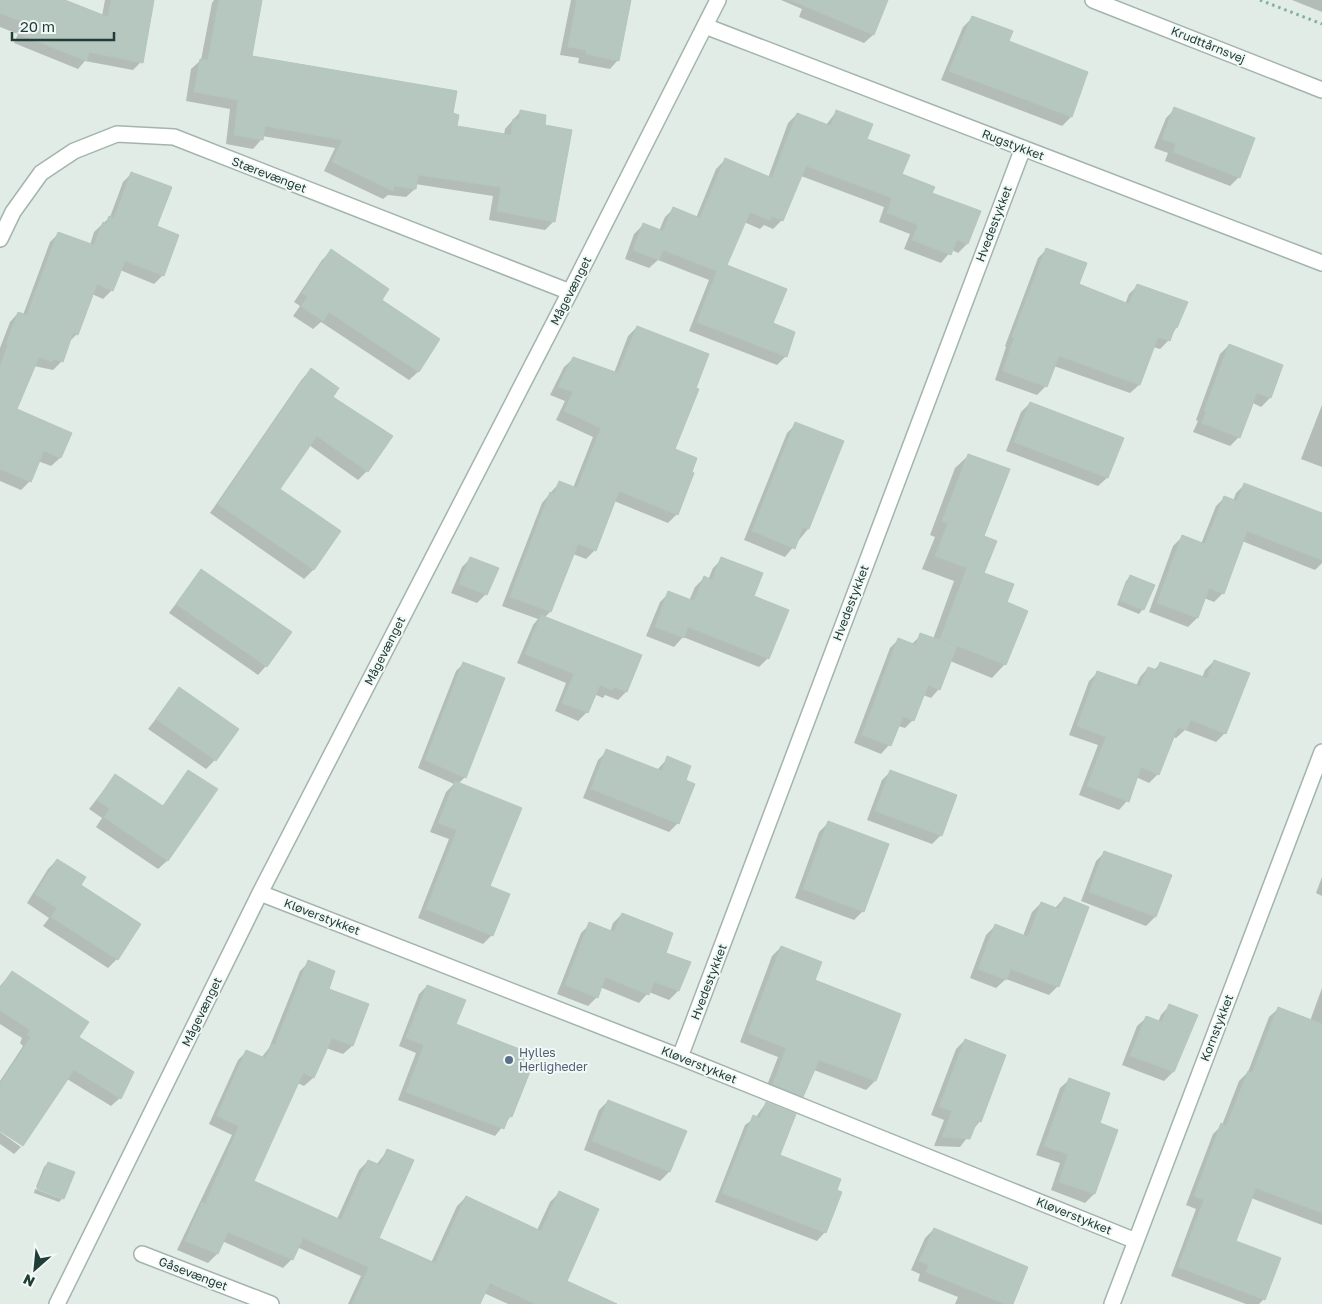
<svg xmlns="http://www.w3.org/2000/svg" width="1322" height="1304" viewBox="0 0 1322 1304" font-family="'Golos Text',sans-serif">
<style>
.shadow{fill:#0003}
.building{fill:#b6c7c0;stroke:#b3c6bf}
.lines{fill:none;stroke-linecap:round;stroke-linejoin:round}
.minor-casing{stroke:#a3b4af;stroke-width:18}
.path{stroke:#7fb1a3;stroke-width:3;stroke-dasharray:2.5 4;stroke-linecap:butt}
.minor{stroke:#fff;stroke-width:15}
.service-dot{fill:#5c6f8a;stroke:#f1f8f5;stroke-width:2}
.labels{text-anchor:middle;stroke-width:4;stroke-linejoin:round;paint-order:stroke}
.street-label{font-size:12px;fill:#203d37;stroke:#f1f8f5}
.service-label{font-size:12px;fill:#4e5e75;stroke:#f1f8f5;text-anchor:start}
</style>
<rect width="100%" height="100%" fill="#e1ece7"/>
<path class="shadow" d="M0,0H62L102,16L105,0H153L141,62L133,70L85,61L78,69L14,43L18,34L0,27Z
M214,0H256L251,57L451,114L456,127L504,135L505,129L520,112L543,126L554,221L545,230L489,220L493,196L415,184V189L406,197L388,195L383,199L324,171L335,148L262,136L261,140L253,149L226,144L230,109L186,101L191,69L201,60L212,3Z
M571,0H629L618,60L610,69L578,63L579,58L560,55Z
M781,0H887L873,35L864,43L799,17L802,9Z
M1292,0H1322V12Z
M972,18L1007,42L1071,117L1062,126L941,80L963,27Z
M1175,109L1239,177L1230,186L1165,161L1168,153L1154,148L1166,118Z
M836,112L901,175L931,194L967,244L958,253L952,250L941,263L904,249L910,234L879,222L884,207L801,176L782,220L773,229L764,225L760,229L744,222L726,266L772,324L786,356L777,365L689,331L709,280L658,260L649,268L625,259L634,234L643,225L659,231L665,217L674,208L696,218L716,169L725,160L768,178L788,123L797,114L826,125Z
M132,173L156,227L163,275L154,284L120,270L112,290L103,299L92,294L77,334L69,342L62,361L53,370L34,366L0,395V348L10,322L18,313L23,315L50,242L59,233L90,245L94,232L110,217L123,182Z
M1047,249L1078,284L1125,304L1129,294L1138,285L1186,303L1176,328L1169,340L1160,349L1153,347L1139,385L1130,393L1054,366L1046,386L1037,395L995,380L1006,347L1005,346L1038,258Z
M331,251L380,300L439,340L418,372L409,380L321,322L313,329L293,316L300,306L294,302L322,260Z
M637,327L673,450L677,514L668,523L614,501L595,550L586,559L573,554L550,612L545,617L641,656L626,692L618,700L605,695L603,698L594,694L587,712L578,721L555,711L566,683L517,663L533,625L538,619L502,606L542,503L559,483L573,488L593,437L556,420L565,401L550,395L564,367L573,359L614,373L628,336Z
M1229,345L1282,365L1270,398L1261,407L1253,403L1239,437L1230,446L1193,432L1198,421L1196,420L1220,354Z
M311,370L332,397L367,471L358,480L309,445L278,489L339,531L313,570L304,579L210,513L302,379Z
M1030,403L1107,478L1098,486L1006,451L1021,412Z
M1322,405V467L1301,459Z
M0,422L60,458L51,466L38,461L30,481L21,490L0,481Z
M796,424L808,529L785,557L744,540L787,433Z
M969,455L982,537L983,574L1005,603V664L992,678L950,661L939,689L931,698L923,695L913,720L905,728L898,726L889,745L881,754L854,743L890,648L898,640L911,645L921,635L933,639L954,581L922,569L935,537L930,535L955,468Z
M1245,484L1322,514V563L1315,570L1242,541L1223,593L1214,602L1204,598L1197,618L1188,627L1149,612L1173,546L1182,537L1201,544L1216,506L1225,497L1233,501L1236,493Z
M471,558L486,594L477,603L451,593L462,567Z
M722,559L752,597L768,658L759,667L683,637L674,647L646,636L660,602L669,593L689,601L695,587L704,578L708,580L713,568Z
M201,570L266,666L258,675L169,613Z
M1130,577L1143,609L1139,614L1117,605L1126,581Z
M1214,661L1225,733L1216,742L1185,730L1176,738L1172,737L1158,774L1149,783L1136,777L1127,801L1119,810L1079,795L1098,745L1069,735L1089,681L1098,672L1136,686L1140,677L1148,668L1154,670L1160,664L1202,678L1205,670Z
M464,663L465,777L458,784L489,887L492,935L483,944L418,918L449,839L430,832L446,792L454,784L418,768L456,671Z
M179,689L215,760L206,769L148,729Z
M607,751L657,770L668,758L684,781L678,823L669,832L583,798L598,760Z
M891,771L941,835L932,844L867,820L882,780Z
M188,772L216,790L167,861L158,869L96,827L102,818L89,809L115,776L162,807Z
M828,823L863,911L854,920L795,898L819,832Z
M1105,852L1155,917L1146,926L1081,901L1096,861Z
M57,860L80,885L117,959L108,968L43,926L49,918L27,903L48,869Z
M1322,877V896L1316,893Z
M1064,898L1058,986L1049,995L1006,979L996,988L970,978L986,935L995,926L1023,936L1032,912L1041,903L1055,908Z
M622,914L664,953L678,991L669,1000L649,992L639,1003L600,987L597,997L588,1006L557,994L581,933L590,924L610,932L613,923Z
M781,947L813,981L899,1015L875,1081L866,1090L814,1070L802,1096L793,1105L764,1093L778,1057L740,1042L772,956Z
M309,962L327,989L368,1005L352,1046L343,1054L326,1048L313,1078L304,1086L297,1083L252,1182L337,1219L359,1170L368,1161L376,1165L388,1150L377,1239L431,1263L457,1206L466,1197L537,1230L550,1202L559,1193L566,1281L614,1304H508L484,1293L479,1304H348L361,1276L297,1247L292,1259L283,1268L222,1241L217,1254L208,1263L177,1250L232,1135L209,1124L238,1060L246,1052L261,1058L269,1048L300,971Z
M12,972L77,1038L133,1072L120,1098L111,1106L67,1079L0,1129V1081L23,1046L20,1043L22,1038L0,1024V986Z
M427,986L455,1025L520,1066L511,1116L495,1136L398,1100L416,1053L399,1046L419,994Z
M1322,988V1225L1251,1198L1234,1242L1264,1299L1259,1304H1246L1171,1276L1196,1209L1186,1205L1213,1134L1222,1125L1239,1081L1248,1072L1269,1017L1278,1009L1310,1021Z
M1169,1006L1197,1016L1173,1072L1164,1081L1122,1065L1137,1026L1146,1018L1158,1022L1161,1015Z
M965,1040L980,1121L960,1147L934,1146L944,1120L931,1115L956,1049Z
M1069,1080L1098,1123L1094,1194L1085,1203L1051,1190L1060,1163L1036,1155L1060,1088Z
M608,1101L669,1172L660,1181L584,1150L599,1110Z
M766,1103L778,1156L825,1232L817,1241L715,1202L745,1125L756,1117Z
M0,1132L21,1147L14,1154L0,1144Z
M48,1163L73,1173L63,1199L36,1187L44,1167Z
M35,1189L62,1199L59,1202L34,1193Z
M934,1229L1011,1304H955L958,1297L918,1281L920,1274L911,1270L925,1238Z"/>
<path class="building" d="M0,0H65L108,17L111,0H154L143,63L89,52L87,61L21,35L26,23L0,13Z
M219,0H262L252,56L457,91L453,113L459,115L457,126L511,135L513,119L519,120L520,110L546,115L545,125L572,130L555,222L497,211L501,187L418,175L416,189L394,186L393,191L332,162L342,140L265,126L263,140L234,135L238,100L194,92L200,59L208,60Z
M577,0H631L619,61L586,54V50L568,47Z
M790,0H888L874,35Z
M972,16L1013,31L1009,41L1088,72L1072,117L949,71Z
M1174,107L1255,138L1240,178L1173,152L1176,144L1162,139Z
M836,110L873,124L867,139L910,155L902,174L935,187L932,193L981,211L968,244L957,240L951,255L912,240L918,225L887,213L892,198L806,166L783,221L772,216L770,220L750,212L727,265L787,289L773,323L795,332L787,357L697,322L717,271L663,250L659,260L633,250L643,223L663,231L673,207L700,218L725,158L772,178L797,113L831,126Z
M131,172L172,187L157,226L179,235L164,276L125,261L113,291L97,284L78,335L73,333L63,362L54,359L52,362L39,357L17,409L72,433L61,458L44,451L31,482L0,469V366L8,345L6,344L18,312L27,315L58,232L94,245L103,222L106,224L109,216L114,218Z
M1046,248L1087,263L1079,284L1129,304L1137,284L1188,302L1177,328L1175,327L1170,341L1158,337L1140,385L1059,356L1047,387L1003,371L1014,338L1012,337Z
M331,249L389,289L382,300L440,339L419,372L329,312L323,321L301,306L308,297L302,293Z
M637,326L709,354L696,388L699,389L675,449L697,458L692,472L694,473L678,515L619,491L596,551L578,544L551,612L510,597L550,492L554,494L559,481L577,488L601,428L564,411L573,392L558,387L573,357L618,373Z
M1229,344L1283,365L1271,398L1257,393L1240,438L1202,423L1206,412L1204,411Z
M311,368L339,388L333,397L393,436L368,472L317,436L280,489L341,531L314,570L218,504Z
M1030,402L1124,438L1108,478L1014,442Z
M795,422L844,441L809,529L803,527L795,549L752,531Z
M968,454L1010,469L984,536L997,541L984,573L1014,584L1007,602L1028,611L1006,665L940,639L967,568L935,556L948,523L942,521Z
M1244,483L1322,513V560L1247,531L1224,594L1209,588L1198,618L1157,603L1182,535L1205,544L1224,496L1237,501Z
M470,557L499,568L487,595L459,584Z
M721,557L763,573L754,596L789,610L769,659L688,627L684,638L655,627L668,591L694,601L704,576L712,580Z
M201,569L292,632L267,667L176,604Z
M1130,575L1155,585L1144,610L1120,601Z
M541,615L642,655L627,692L614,687L612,690L600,685L588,713L562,703L574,674L525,654Z
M920,633L957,646L940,690L928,685L914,721L903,716L891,746L862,735L898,638L916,645Z
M1214,660L1250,673L1226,734L1191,720L1186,730L1178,727L1159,775L1141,767L1129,802L1087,786L1106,737L1077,726L1097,671L1140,686L1148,667L1157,670L1160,662L1207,678Z
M463,662L505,678L466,778L425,760Z
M179,687L239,729L216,761L156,719Z
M606,749L662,771L667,756L691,766L686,780L695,784L679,824L591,789Z
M188,770L218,789L168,861L104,817L110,809L97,800L115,774L163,806Z
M890,770L957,795L942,836L875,811Z
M455,781L522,808L490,886L510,894L493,936L426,909L457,830L438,823Z
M828,821L889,844L864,912L803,889Z
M1104,851L1172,875L1156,917L1089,892Z
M57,859L86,877L81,885L141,924L118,960L51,917L57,908L35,894Z
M1064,897L1089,907L1059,987L1011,969L1006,980L978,969L995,924L1028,937L1041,902L1059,909Z
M622,913L673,933L666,953L691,962L679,991L654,982L649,995L605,977L598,998L565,985L589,922L614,932Z
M781,946L822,962L815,980L901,1014L876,1081L819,1060L803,1097L773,1084L786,1048L748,1033Z
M308,960L335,971L329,989L369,1004L353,1046L332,1038L314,1078L303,1073L254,1181L341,1220L368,1160L380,1165L387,1149L414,1160L379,1238L435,1263L466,1196L541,1231L559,1191L599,1209L567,1281L617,1304H536L490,1283L480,1304H352L369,1267L303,1238L293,1260L228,1232L218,1254L185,1241L202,1202L205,1204L239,1126L217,1116L246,1050L265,1058L272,1044L275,1045Z
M12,971L89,1022L79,1037L134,1072L121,1099L74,1070L23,1146L0,1131V1084L31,1037L27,1035L30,1030L0,1010V988Z
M427,985L466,1000L456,1024L527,1052L522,1065L531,1069L512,1117L509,1116L504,1129L406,1092L424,1045L406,1038Z
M1169,1004L1198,1015L1174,1072L1130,1056L1146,1016L1162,1022Z
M1278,1007L1322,1024V1213L1256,1188L1236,1241L1281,1258L1265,1300L1178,1267L1204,1200L1194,1196L1221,1123L1226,1126L1248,1071L1252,1073Z
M965,1039L1006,1055L981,1122L977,1121L970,1139L942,1137L952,1111L939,1107Z
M1069,1078L1110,1093L1100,1123L1118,1130L1095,1194L1059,1182L1068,1154L1044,1146Z
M608,1100L687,1131L670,1172L592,1141Z
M766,1102L796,1114L780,1155L841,1179L837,1190L842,1192L826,1233L722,1193L753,1115L760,1118Z
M48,1162L75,1172L64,1199L37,1189Z
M934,1228L1028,1267L1013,1304H1005L926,1272L929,1265L919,1261Z"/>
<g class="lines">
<defs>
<path id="minor" d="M1093,0L1322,90
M705,26L1322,263
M0,239L13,212L41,173L74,151L117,134L174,137L570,292
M260,893L680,1057L1136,1241
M680,1057L1023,148
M142,1254L271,1304
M57,1304L260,893L570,292L718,0
M1112,1304L1322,752"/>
</defs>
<use href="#minor" class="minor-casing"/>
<path class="path" d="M1260,0L1322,24"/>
<use href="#minor" class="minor"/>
</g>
<circle class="service-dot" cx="509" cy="1060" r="5"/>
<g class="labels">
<g class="street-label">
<text transform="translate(1208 45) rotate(22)" y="4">Krudttårnsvej</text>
<text transform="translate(1013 145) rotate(21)" y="4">Rugstykket</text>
<text transform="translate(269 175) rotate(21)" y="4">Stærevænget</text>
<text transform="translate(994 224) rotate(-69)" y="4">Hvedestykket</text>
<text transform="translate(571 291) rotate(-63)" y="4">Mågevænget</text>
<text transform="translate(851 603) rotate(-69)" y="4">Hvedestykket</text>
<text transform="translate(385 651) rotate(-63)" y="4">Mågevænget</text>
<text transform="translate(322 917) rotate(21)" y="4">Kløverstykket</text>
<text transform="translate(709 982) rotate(-69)" y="4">Hvedestykket</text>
<text transform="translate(202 1012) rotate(-64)" y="4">Mågevænget</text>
<text transform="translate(1217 1028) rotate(-69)" y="4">Kornstykket</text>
<text transform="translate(699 1065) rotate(22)" y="4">Kløverstykket</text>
<text transform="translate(1074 1216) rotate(22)" y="4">Kløverstykket</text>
<text transform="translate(193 1274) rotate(21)" y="4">Gåsevænget</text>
</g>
<g class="service-label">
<text x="519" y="1057">Hylles<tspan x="519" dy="14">Herligheder</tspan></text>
</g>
</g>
<g transform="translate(35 1269) rotate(207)" stroke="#f1f8f5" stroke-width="4" paint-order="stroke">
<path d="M0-4L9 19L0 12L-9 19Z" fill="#203d37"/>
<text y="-8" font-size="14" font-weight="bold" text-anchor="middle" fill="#203d37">N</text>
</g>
<path d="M12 32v8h102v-8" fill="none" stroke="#203d37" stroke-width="2.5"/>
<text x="20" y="32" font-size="15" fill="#203d37" stroke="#f1f8f5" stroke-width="4" paint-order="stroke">20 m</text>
</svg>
